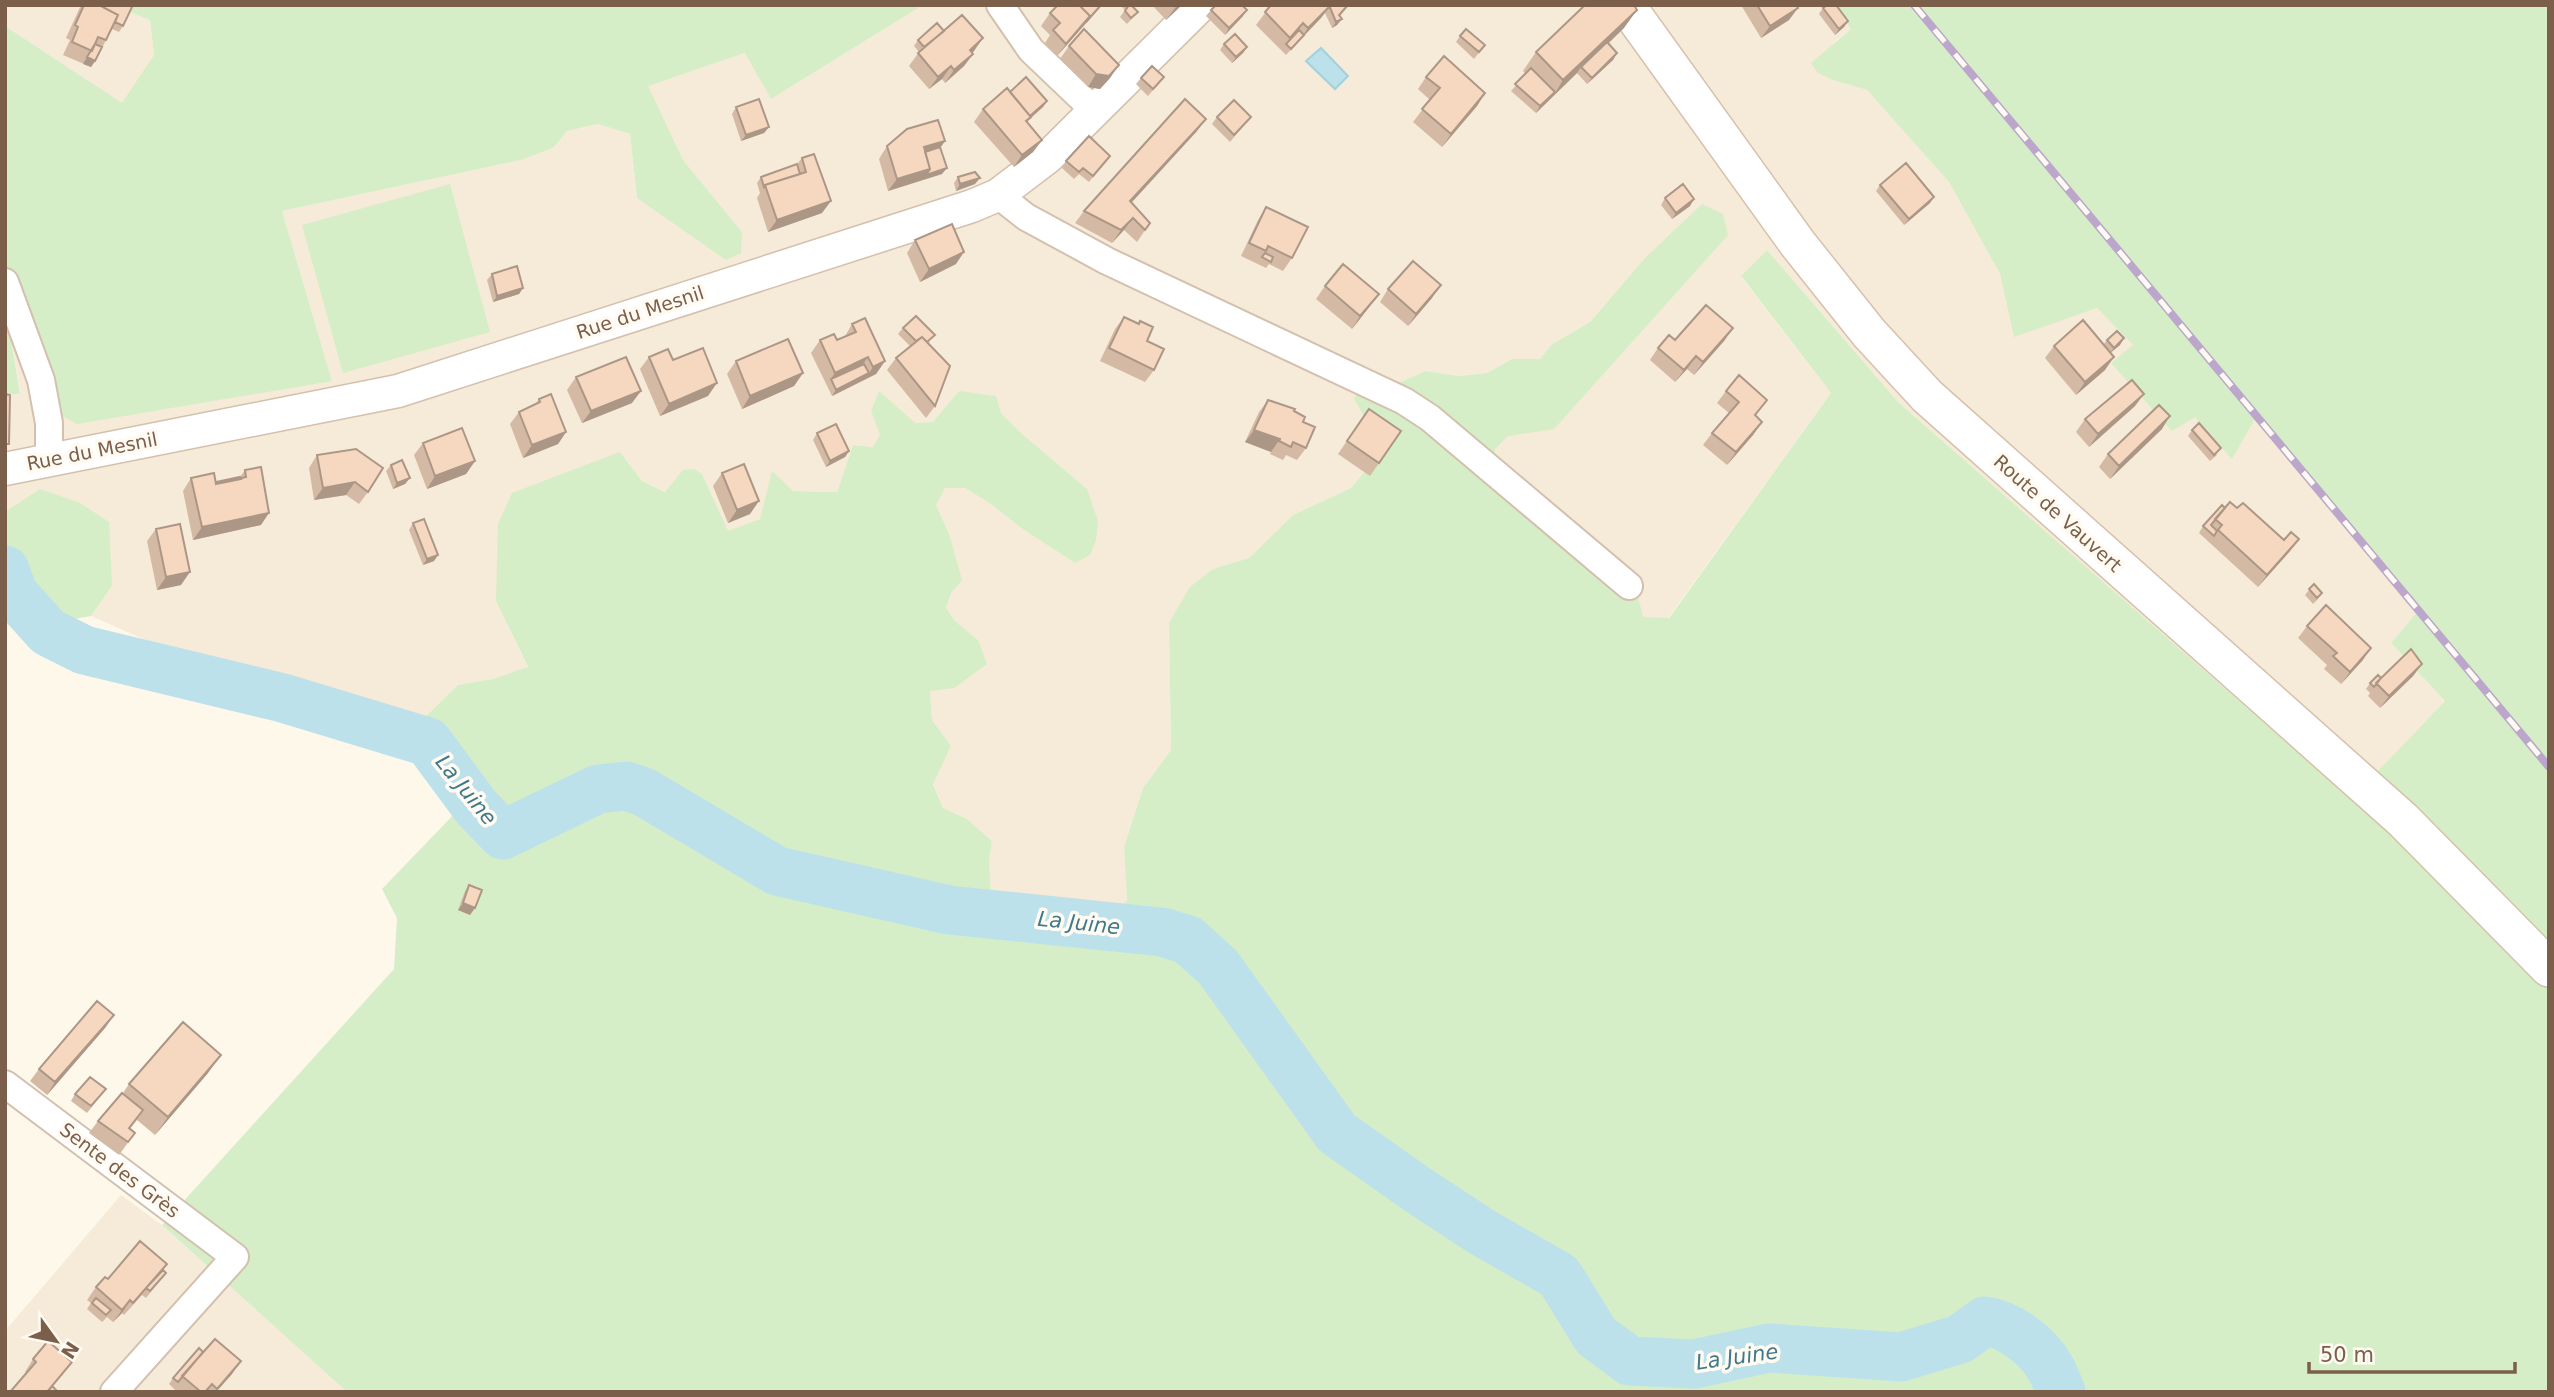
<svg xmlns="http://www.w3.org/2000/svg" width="2554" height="1397" viewBox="0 0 2554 1397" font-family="'DejaVu Sans',sans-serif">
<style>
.residential{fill:#f6ead8}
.green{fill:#d5eec7}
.water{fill:#bde1ea;stroke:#a2d1dd;stroke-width:2}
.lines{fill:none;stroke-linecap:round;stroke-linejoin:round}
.river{stroke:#bde1ea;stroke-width:49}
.minor-casing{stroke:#d3c0ae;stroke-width:30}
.tertiary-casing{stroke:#d3c0ae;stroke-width:35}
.secondary-casing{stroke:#d6c1ac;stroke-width:40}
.minor{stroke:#fff;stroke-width:26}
.tertiary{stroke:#fff;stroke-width:32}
.secondary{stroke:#fff;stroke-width:37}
.rail-casing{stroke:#bca6cb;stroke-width:8}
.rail{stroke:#fffbf3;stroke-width:5;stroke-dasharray:16;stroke-linecap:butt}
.wall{fill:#d4baa5}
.shaded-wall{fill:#ac9786}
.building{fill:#f6d8c0;stroke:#ac9786;stroke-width:2}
.labels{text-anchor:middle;stroke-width:7;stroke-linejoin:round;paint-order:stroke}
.street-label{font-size:19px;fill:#7c5f4a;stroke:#fffbf3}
.water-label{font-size:21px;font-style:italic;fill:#3f798a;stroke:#fffbf3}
</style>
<rect width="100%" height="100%" fill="#fef8eb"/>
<path class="residential" d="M5,5H133L130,12L150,20L154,55L123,104L5,26Z
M923,5H1833L1851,29L1832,44L1836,81L1867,90L1949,182L2000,274L2014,336L2097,308L2134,346L2111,363L2195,417L2257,414L2419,611L2391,643L2445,701L2351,799L1898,402L1767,250L1741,277L1831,393L1668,618H1642L1637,593L1497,473L1495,449L1645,258L1590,322L1551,345L1540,359H1512L1487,373L1459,376L1426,371L1365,417L1367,469L1351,488L1293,515L1249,558L1213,569L1169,623L1171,750L1143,788L1124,847L1127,901L1084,936L1034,943L993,924L989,861L992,841L967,819L943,808L933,783L951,746L932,720L930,690L978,640L955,621L946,608L951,593L949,534L936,505L945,487L965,488L991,504L1021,528L1075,563L1087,489L1021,433L1001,413L959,391L933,422L915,423L871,411L881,435L874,447L853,445L837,492L793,491L760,519L728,532L702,474L666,492L642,481L620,452L496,601L528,668L493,679L458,685L420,722L148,641L91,616L112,586L9,512H5V394L20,393L8,321L332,381L282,211L521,160L553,148L567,131L598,124L630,134L637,198L742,232L683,160L647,86L746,53L771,99Z
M121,1195L162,1225L347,1392H5V1331Z"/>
<path class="green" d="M133,5H923L771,99L745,53L648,86L683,160L742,232L741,253L726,260L637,198L630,134L598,124L567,131L553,148L521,160L282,211L332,381L77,424L57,413L8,322L20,394H5V26L122,103L154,55L150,20L130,12Z
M1833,5H2549V1392H347L162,1225L394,969L397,918L382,889L461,807L441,791L417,757L420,722L458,685L493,679L528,667L496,601L498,524L512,493L620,452L642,481L665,492L683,470L694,469L702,474L728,531L760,519L772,471L793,491L837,492L853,445L873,447L880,435L871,411L879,391L915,423L933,422L959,391L996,396L1001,413L1021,433L1087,489L1098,521L1096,540L1090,555L1075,563L1021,528L991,504L965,488H945L936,505L949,534L962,580L951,593L946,608L955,621L978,640L987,664L954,688L930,691L932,720L951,746L933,784L943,808L967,819L992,841L989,861L993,924L1034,943L1084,936L1127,901L1124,847L1143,788L1171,750L1169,623L1190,587L1213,569L1249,558L1293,515L1351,488L1367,469L1365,418L1354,399L1364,382L1390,387L1426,371L1459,376L1487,373L1512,359H1540L1551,345L1590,322L1645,258L1702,204L1723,214L1728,235L1554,429L1508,436L1495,449L1497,473L1637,593L1643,617L1669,618L1831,393L1741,276L1767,250L1898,402L2351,799L2445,701L2391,643L2419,610L2257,415L2232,459L2195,417L2172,431L2111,363L2133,345L2097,308L2014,337L2000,274L1949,182L1867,90L1836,81L1818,73L1811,63L1851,29Z
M450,184L490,332L343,373L302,225Z
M40,489L80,503L109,522L112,586L91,616L35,626L5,600V512Z"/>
<path class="water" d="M1321,48L1348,76L1335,89L1306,61Z"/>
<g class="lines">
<path class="river" d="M5,570L13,593L48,632L84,650L283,698L428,742L476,807L503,835L598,789L626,786L644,792L777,871L949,910L1162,932L1188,940L1218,967L1337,1133L1418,1190L1482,1232L1559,1276L1596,1336L1630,1361L1694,1364L1769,1348L1901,1357L1960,1339L1985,1321C2008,1324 2037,1345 2049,1366C2054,1373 2057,1383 2061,1392"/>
<defs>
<path id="minor" d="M1000,5L1031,50L1095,111
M998,195L1026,217L1107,261L1404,401L1430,418L1629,586
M5,282L41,380L49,423V459
M5,1084L235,1257L114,1392"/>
<path id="tertiary" d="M5,469L398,391L972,206L998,195L1048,157L1201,5"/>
<path id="secondary" d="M1626,5L1798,244L1869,333L1927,396L2403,820L2549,968"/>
</defs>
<use href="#minor" class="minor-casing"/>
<use href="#tertiary" class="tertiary-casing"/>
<use href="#secondary" class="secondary-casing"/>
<use href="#minor" class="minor"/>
<use href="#tertiary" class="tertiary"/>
<use href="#secondary" class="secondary"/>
<defs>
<path id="rail" d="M1914,5L2549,767"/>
</defs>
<use href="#rail" class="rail-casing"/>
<use href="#rail" class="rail"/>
</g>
<path class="wall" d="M81,5H128L123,26L119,32L112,29L95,61L91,67L63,55L70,40L66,38Z
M1102,5L1057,56L1045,43L1050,35L1041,26L1050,13Z
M1120,5H1131L1138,12L1127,24L1120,17L1125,10Z
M1152,5H1182L1166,20Z
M1271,5H1349L1340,16L1337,25L1332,28L1325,13L1286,55L1256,25Z
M1741,5H1796L1789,20L1761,38Z
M1823,8L1848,21L1844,27L1835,35L1819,14Z
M1211,10L1243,16L1225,35L1206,16Z
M1624,28L1608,44L1617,53L1613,60L1587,84L1577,73L1536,113L1511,91L1526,74L1523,71L1536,52Z
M944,31L974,51L972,53L973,54L964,66L945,83L942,79L929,89L909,66L919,52L914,46L918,40Z
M1460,36L1485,45L1474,59L1456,42Z
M1224,44L1247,47L1243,53L1232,63L1220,50Z
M1069,46L1110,78L1100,89L1088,87L1060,59Z
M1426,77L1485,93L1477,106L1442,147L1413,122L1430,100L1418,89Z
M1141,78L1159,83L1148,96L1136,84Z
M1010,92L1047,101L1043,107L1027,122L1042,140L1033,152L1014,167L974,122L983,109Z
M736,107L769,127L764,133L741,141L732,114Z
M1217,117H1251L1230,142L1212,124Z
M1197,131L1131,203L1150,223L1137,242L1124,230L1112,243L1075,223L1084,211Z
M945,141L940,147L942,174L888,191L879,159L887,146Z
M1110,156L1089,182L1079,174L1074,179L1062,168L1066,161Z
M802,158L822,213L768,232L757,198L760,193L757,183L761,177L797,164Z
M958,177L975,184L956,191L954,183Z
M1880,185L1930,203L1904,225L1876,191Z
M1665,198L1690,206L1672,219L1661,205Z
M1266,207L1292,258L1283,271L1269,264L1266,268L1241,256L1258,220Z
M915,240L956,264L920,282L907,253Z
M492,274L523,288L519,294L493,302L487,280Z
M1325,286L1370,306L1352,329L1316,299Z
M1388,289L1432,298L1408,326L1380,302Z
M1124,317L1147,341L1154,370L1145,382L1100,361L1115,329Z
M852,324L885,361L876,374L832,396L811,353L820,340H837L844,338Z
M903,328L930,342L928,343L935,406L926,418L887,370L896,358L910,346L898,334Z
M1733,328L1724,341L1694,375L1687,369L1675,382L1650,360L1658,348L1675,340Z
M2107,340L2120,345L2110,353L2105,370L2076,395L2045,358L2054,346L2103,345Z
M649,357L673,360L708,396L660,416L640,369Z
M736,361L803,373L794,386L742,409L727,374Z
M576,377L632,403L582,423L567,390Z
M1726,391L1762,422L1753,435L1727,465L1703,445L1712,433L1729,413L1717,403Z
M539,399L566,432L558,444L523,458L510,424L519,412L535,405Z
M1268,400L1294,411L1303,422L1306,448L1297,460L1286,455L1283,460L1270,454L1271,452L1245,442L1259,412Z
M2135,406L2089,447L2076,432L2085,419Z
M1369,409L1401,431L1370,476L1338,454Z
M2162,429L2110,479L2099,467L2108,454Z
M2192,430L2217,455L2210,461L2188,436Z
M817,433L849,451L845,457L826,467L813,440Z
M423,443L475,461L466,474L427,489L414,455Z
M317,455L368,492L359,504L346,495L314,500L309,468Z
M391,465L410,478L405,484L393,489L386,471Z
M245,470L261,525L193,540L183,491L191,478L216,482L240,477Z
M722,473L750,514L728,523L713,486Z
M2225,508H2237L2284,540L2290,551L2258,587L2199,533L2203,526Z
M413,523L438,555L434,561L423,565L409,530Z
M156,529L181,585L157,590L147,541Z
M2314,584L2318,599L2313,604L2305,595Z
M2307,626L2371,648L2362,661L2341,684L2324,669L2327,665L2298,638Z
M2422,664L2413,676L2380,708L2368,696L2370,693L2366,689L2370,683Z
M469,885L470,915L458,910L465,891Z
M114,1015L105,1028L47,1095L30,1081L39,1069Z
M208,1073L155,1135L137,1120L130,1129L135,1133L119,1155L89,1133L98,1121L123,1093L129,1084Z
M106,1089L87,1113L71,1101L75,1094Z
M162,1270L166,1273L146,1298L142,1295L124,1315L122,1313L113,1322L107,1317L102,1322L87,1309L91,1303L87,1300L96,1287L108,1279Z
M203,1352L232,1374L216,1392H177L169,1384L173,1378Z
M33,1359L63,1375L26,1373L25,1372Z"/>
<path class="shaded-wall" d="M1101,5H1102L1057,56L1066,44Z
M1178,5H1182L1166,20L1175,8Z
M1330,6L1321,18L1299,41L1308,28Z
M1798,8L1789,20L1761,38L1770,26Z
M1247,10L1243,16L1225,35L1229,28Z
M1637,10L1624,28L1582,68L1581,67L1577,73L1536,113L1540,106L1555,93L1563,80Z
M1342,19L1337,25L1332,28L1336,22Z
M1848,21L1844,27L1835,35L1839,29Z
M983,38L974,51L961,62L970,50Z
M1247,47L1243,53L1232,63L1236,57Z
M1617,53L1613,60L1587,84L1592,78Z
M973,54L964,66L945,83L954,70Z
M87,57L95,61L91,67L83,64Z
M1119,65L1110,78L1100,89L1088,87L1096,74Z
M951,66L942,79L929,89L938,77Z
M1485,93L1477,106L1442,147L1451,134Z
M1047,101L1043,107L1029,119L1022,129L1028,117Z
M1206,119L1197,131L1121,214L1130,201Z
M769,127L764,133L741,141L746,135Z
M1042,140L1033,152L1014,167L1022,155Z
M945,141L936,154L921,158L924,147Z
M947,168L942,174L888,191L897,179L930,169Z
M980,178L975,184L956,191L960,184Z
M1934,197L1930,203L1904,225L1909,219Z
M1694,199L1690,206L1672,219L1676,213Z
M831,201L822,213L768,232L777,220Z
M1133,218L1124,230L1112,243L1121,230Z
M964,252L956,264L920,282L929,269Z
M1441,285L1432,298L1408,326L1416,314Z
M523,288L519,294L493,302L497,296Z
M1379,294L1370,306L1352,329L1360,316Z
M1733,328L1724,341L1694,375L1703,362Z
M2124,338L2120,345L2109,354L2114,348Z
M1696,356L1687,369L1675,382L1684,370Z
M868,357L859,370L831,379L827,385L835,373Z
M2114,357L2105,370L2076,395L2085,382Z
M885,361L876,374L832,396L836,390L869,373L873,367Z
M803,373L794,386L742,409L750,396Z
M717,383L708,396L660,416L669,404Z
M641,391L632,403L582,423L591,411Z
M2144,394L2135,406L2089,447L2098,434Z
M2170,416L2162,429L2110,479L2119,466Z
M1762,422L1753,435L1727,465L1736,452Z
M1254,430L1280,439L1271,452L1245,442Z
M566,432L558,444L523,458L532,445Z
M849,451L845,457L826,467L830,461Z
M475,461L466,474L427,489L435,476Z
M410,478L405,484L393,489L397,483Z
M355,482L346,495L314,500L323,488Z
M759,501L750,514L728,523L737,510Z
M269,513L261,525L193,540L202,527Z
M2299,539L2290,551L2258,587L2267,575Z
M438,555L434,561L423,565L427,559Z
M190,572L181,585L157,590L166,577Z
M2371,648L2362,661L2341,684L2350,672Z
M2422,664L2413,676L2380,708L2389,696Z
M463,903L475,908L470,915L458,910Z
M114,1015L105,1028L47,1095L55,1082Z
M221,1055L208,1073L155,1135L168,1117Z
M130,1300L122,1313L113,1322L122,1310Z
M241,1361L232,1374L216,1392H215Z"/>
<path class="building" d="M84,5H99L118,15L106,40L98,37L92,51L72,42L78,27L75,25Z
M99,5H128L132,7L123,26L115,22L118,15Z
M1058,5H1079L1090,16L1066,44L1053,30L1060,23L1050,13Z
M1079,5H1101L1086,22L1090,16Z
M1129,5H1131L1138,12L1131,18L1125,11Z
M1216,5H1242L1247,10L1229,28L1211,10Z
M1271,5H1329L1330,6L1308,28L1303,23L1290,38L1265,12Z
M1329,5H1348L1339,15L1342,19L1336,22Z
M1585,5H1634L1637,10L1563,80L1536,52Z
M1757,5H1796L1798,8L1770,26Z
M1827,5H1836L1848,21L1839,29L1823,8Z
M962,15L983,38L970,50L973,54L954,70L951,66L938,77L918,53Z
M937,23L944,31L924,47L918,40Z
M1084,29L1119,65L1109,76L1096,74L1069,46Z
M1466,29L1485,45L1479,52L1460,36Z
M1299,30L1304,35L1291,49L1286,44Z
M1235,34L1247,47L1236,57L1224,44Z
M1607,42L1617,53L1592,78L1581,67Z
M95,44L102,47L95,61L87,57Z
M1444,56L1485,93L1451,134L1422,109L1440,88L1426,77Z
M1152,66L1164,77L1153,89L1141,78Z
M1531,68L1555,92L1540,106L1515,84Z
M1026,77L1047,101L1030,116L1010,92Z
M1007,88L1031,117L1026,121L1042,140L1022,155L983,109Z
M759,99L769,127L746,135L736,107Z
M1185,99L1206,119L1130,201L1150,223L1145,230L1133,218L1121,230L1084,211Z
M1234,100L1251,117L1234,135L1217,117Z
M938,120L945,141L924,147L930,169L897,179L887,146L907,129Z
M1089,136L1110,156L1093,176L1083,168L1079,172L1066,161Z
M940,147L947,168L926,175L930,169L925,152Z
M814,154L831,201L777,220L765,185L806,172L802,158Z
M1906,163L1934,197L1909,219L1880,185Z
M797,164L800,174L765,185L764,187L761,177Z
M975,172L980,178L960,184L958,177Z
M1683,184L1694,199L1676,213L1665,198Z
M1266,207L1308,227L1292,258L1268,246L1266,251L1249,243Z
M952,224L964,252L929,269L915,240Z
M1265,253L1273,257L1271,262L1262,257Z
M1413,261L1441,285L1416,314L1388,289Z
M1343,264L1379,294L1360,316L1325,286Z
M517,266L523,288L497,296L492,274Z
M1706,305L1733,328L1703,362L1696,356L1684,370L1658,348L1669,335L1675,340Z
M916,316L935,335L927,342L922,337L916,341L903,328Z
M1124,317L1139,324L1140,321L1153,327L1147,341L1164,349L1154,370L1109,348Z
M865,318L885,361L873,367L868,357L835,373L820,340L834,334L837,340L856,332L852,324Z
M2083,320L2114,357L2085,382L2054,346Z
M2117,331L2124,338L2114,348L2107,340Z
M922,337L950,366L935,406L896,358Z
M788,339L803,373L750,396L736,361Z
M703,348L717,383L669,404L649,357L668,349L673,360Z
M626,357L641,391L591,411L576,377Z
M864,364L869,373L836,390L831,379Z
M1739,375L1767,400L1755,415L1762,422L1736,452L1712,433L1739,402L1726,391Z
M2132,380L2144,394L2098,434L2085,419Z
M5,394L10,395L9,444H5Z
M551,394L566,432L532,445L519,412L540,402L539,399Z
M1268,400L1295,409L1294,411L1305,417L1303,422L1315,427L1306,448L1293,442L1291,447L1279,441L1280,439L1254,430Z
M2159,405L2170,416L2119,466L2108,454Z
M1369,409L1401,431L1379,463L1347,441Z
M2199,423L2221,448L2214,455L2192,430Z
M836,424L849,451L830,461L817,433Z
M462,428L475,461L435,476L423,443Z
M356,449L383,468L368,492L355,482L323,488L317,455Z
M402,460L410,478L397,483L391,465Z
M744,464L759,501L737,510L722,473Z
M261,467L269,513L202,527L191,478L214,473L216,484L246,477L245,470Z
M240,477L241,479L216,484V482Z
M2230,502L2237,508L2243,503L2284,540L2291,532L2299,539L2267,575L2218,530L2222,525L2215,519Z
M2222,505L2225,508L2211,525L2217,531L2214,536L2203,526Z
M424,519L438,555L427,559L413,523Z
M180,524L190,572L166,577L156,529Z
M2314,584L2322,593L2317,598L2309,589Z
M2326,605L2371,648L2350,672L2333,656L2337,653L2307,626Z
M2411,649L2422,664L2389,696L2376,683Z
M2378,675L2381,678L2374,687L2370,683Z
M469,885L482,890L475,908L463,903Z
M97,1001L114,1015L55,1082L39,1069Z
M183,1022L221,1055L168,1117L129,1084Z
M90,1077L106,1089L91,1106L75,1094Z
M122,1093L143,1110L129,1128L135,1133L128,1142L98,1121Z
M140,1241L167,1264L133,1303L130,1300L122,1310L96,1287L105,1277L108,1279Z
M163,1270L166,1273L150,1291L146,1288Z
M96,1298L111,1310L106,1315L92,1303Z
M215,1339L241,1361L217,1389L212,1384L205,1392H201L182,1376Z
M48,1341L72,1362L47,1392H10L36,1362L33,1359Z
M199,1348L203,1352L178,1382L173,1378Z
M52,1386L58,1392H48Z"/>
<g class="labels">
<g class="street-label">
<text transform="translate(640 312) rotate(-18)" y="7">Rue du Mesnil</text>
<text transform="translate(92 451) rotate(-11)" y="7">Rue du Mesnil</text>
<text transform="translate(2058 513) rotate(42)" y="7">Route de Vauvert</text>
<text transform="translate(120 1170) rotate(37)" y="7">Sente des Grès</text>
</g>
<g class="water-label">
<text transform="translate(466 790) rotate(51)" y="7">La Juine</text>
<text transform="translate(1079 923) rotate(6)" y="7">La Juine</text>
<text transform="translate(1737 1357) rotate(-8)" y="7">La Juine</text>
</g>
</g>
<rect width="2554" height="1397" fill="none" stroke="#7c5f4a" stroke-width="14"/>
<g transform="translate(56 1341) rotate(123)" stroke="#fffbf3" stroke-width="5" paint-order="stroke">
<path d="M0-5L12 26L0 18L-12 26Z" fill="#7c5f4a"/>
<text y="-10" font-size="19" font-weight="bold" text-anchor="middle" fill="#7c5f4a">N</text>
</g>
<path d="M2309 1362v10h206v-10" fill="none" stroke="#7c5f4a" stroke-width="3.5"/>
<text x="2320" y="1362" font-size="21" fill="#7c5f4a" stroke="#fffbf3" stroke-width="5" paint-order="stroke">50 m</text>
</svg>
